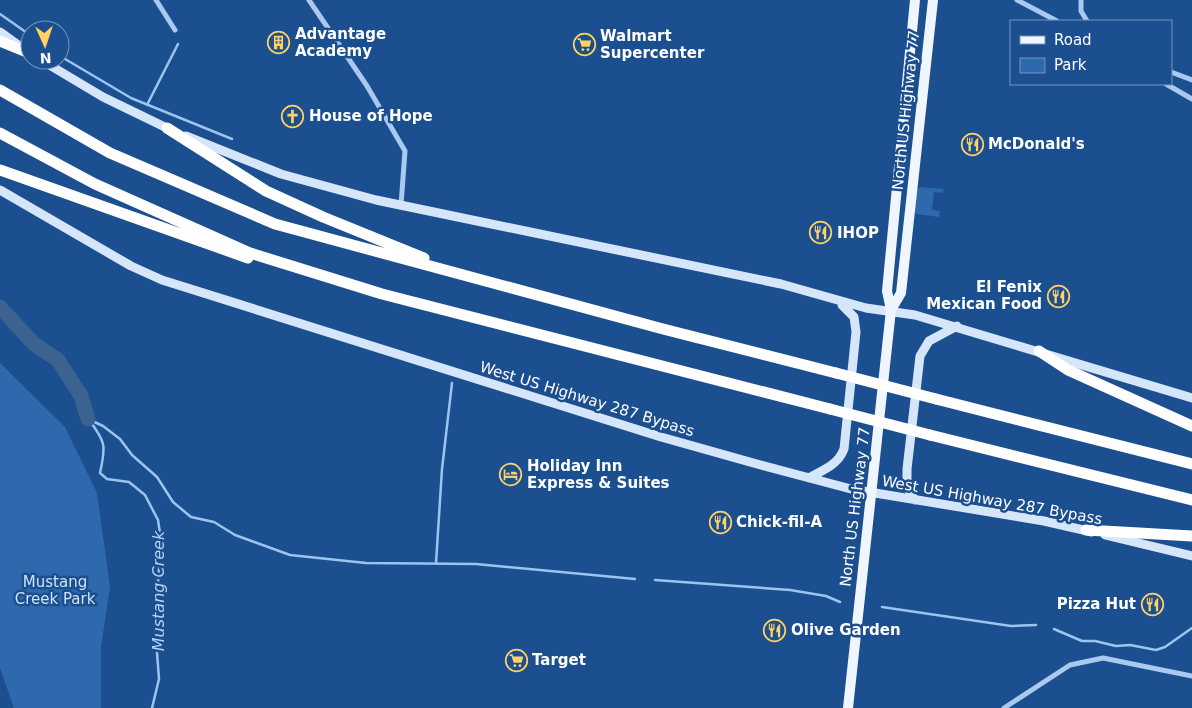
<svg xmlns="http://www.w3.org/2000/svg" width="1192" height="708" viewBox="0 0 1192 708" font-family="'DejaVu Sans',sans-serif">
<style>
.green{fill:#2e69ad}
.lines{fill:none;stroke-linecap:round;stroke-linejoin:round}
.stream{stroke:#9cc4f0;stroke-width:2.5}
.river{stroke:#3c6290;stroke-width:15}
.minor{stroke:#a9c9ee;stroke-width:5}
.secondary{stroke:#d6e6fa;stroke-width:9}
.primary{stroke:#f0f6ff;stroke-width:10}
.motorway{stroke:#fff;stroke-width:11}
.motorway-bridge{stroke:#fff;stroke-width:11}
.labels{text-anchor:middle;stroke-width:5;stroke-linejoin:round;paint-order:stroke}
.poi-label{font-size:15px;font-weight:bold;fill:#fff;stroke:#1b4f8f;text-anchor:start}
.street-label{font-size:15px;fill:#fff;stroke:#1b4f8f}
.park-label{font-size:15px;fill:#cfe3fa;stroke:#1b4f8f}
.water-label{font-size:16px;font-style:italic;fill:#b5d3f5;stroke:#1b4f8f}
</style>
<rect width="100%" height="100%" fill="#1b4f8f"/>
<path class="green" d="M920,187L944,189L943,193L934,192L932,210L940,211L939,217L916,214L913,209L915,193Z
M0,363L65,427L97,493L110,587L101,647V708H14L0,668Z"/>
<g class="lines">
<path class="stream" d="M0,14L30,35
M60,56L131,98L232,139
M147,105L178,44
M88,419L103,426L120,439L132,455L157,477L173,502L191,517L214,522L235,535L290,555L366,563L476,564L635,579
M89,420C106,442 106,446 100,473L107,479L129,482L145,495L158,520L161,540L155,626L159,679L152,708
M436,563L442,469L452,383
M655,580L790,590L826,596L840,602
M882,607L1011,626L1036,625
M1054,629L1082,641H1095L1116,646L1130,645L1156,650L1165,647L1192,628"/>
<path class="river" d="M0,307L34,344L58,360L81,396L88,419"/>
<path class="minor" d="M156,0L175,30
M309,0L367,86L405,151L401,205
M1017,0L1057,21
M1081,0V11L1087,21
M1171,72L1192,80
M1166,84L1192,99
M1004,708L1070,665L1103,658L1192,676"/>
<path class="secondary" d="M0,32L18,45
M41,60L103,97L171,130
M186,136L281,174L376,200L781,284L866,308L915,315L1192,398
M0,190L131,266L162,280L661,437L757,464L851,489L1044,521L1092,532
M809,478C823,470 838,465 844,449L856,332L854,317L842,305
M915,500L907,487V469L920,356L929,341L957,326
M1105,535L1192,556"/>
<path class="primary" d="M891,310L901,293L933,0
M848,708L891,310L887,291L915,0"/>
<path class="motorway" d="M0,41L29,53
M0,90L110,153L275,224L663,329L836,373
M167,128L266,191L323,217L424,258
M0,133L95,184L250,253L382,294L830,409
M0,170L248,258
M1039,351L1068,370L1192,426
M936,399L1192,464
M930,435L1192,500
M1086,530L1192,536"/>
<path class="motorway-bridge" d="M836,373L936,399
M830,409L930,435"/>
</g>
<defs>
<symbol id="building-ring" viewBox="-11 -11 22 22"><circle r="9.5" fill="#1b4f8f" stroke="#ffd166" stroke-width="1.5"/><path d="M-4-6H4V6H1V3H-1V6H-4ZM-2.5-4.3h1.7v1.8h-1.7ZM.8-4.3h1.7v1.8H.8ZM-2.5-1h1.7V.8h-1.7ZM.8-1h1.7V.8H.8Z" fill="#ffd166"/></symbol>
<symbol id="supermarket-ring" viewBox="-11 -11 22 22"><circle r="9.5" fill="#1b4f8f" stroke="#ffd166" stroke-width="1.5"/><path d="M-6-5.5h2.5l.6 2H6L4.5 2H-2.5L-4.4-4H-6ZM-1.5 3.2a1.3 1.3 0 1 0 .1 0ZM3 3.2a1.3 1.3 0 1 0 .1 0Z" fill="#ffd166"/></symbol>
<symbol id="church-ring" viewBox="-11 -11 22 22"><circle r="9.5" fill="#1b4f8f" stroke="#ffd166" stroke-width="1.5"/><path d="M-1.2-6h2.4v3.5h3.3v2.4h-3.3V6h-2.4V-.1h-3.3v-2.4h3.3Z" fill="#ffd166"/></symbol>
<symbol id="restaurant-ring" viewBox="-11 -11 22 22"><circle r="9.5" fill="#1b4f8f" stroke="#ffd166" stroke-width="1.5"/><path d="M-5-6h1v4h1v-4h1v4h1v-4h1v5L-1.5 .5V6h-2V.5L-5-1ZM5-6V6H3V1.5H1.5Q1.5-4 5-6Z" fill="#ffd166"/></symbol>
<symbol id="hotel-ring" viewBox="-11 -11 22 22"><circle r="9.5" fill="#1b4f8f" stroke="#ffd166" stroke-width="1.5"/><path d="M-6-4.5h1.5V1H6V5H4.5V3h-9V5H-6ZM-4 0a1.8 1.8 0 1 1 3.6 0ZM.5 0V-2.5h3Q6-2.5 6 0Z" fill="#ffd166"/></symbol>
</defs>
<g fill-rule="evenodd">
<use href="#building-ring" x="266" y="30" width="25" height="25"/>
<use href="#supermarket-ring" x="572" y="32" width="25" height="25"/>
<use href="#church-ring" x="280" y="104" width="25" height="25"/>
<use href="#restaurant-ring" x="960" y="132" width="25" height="25"/>
<use href="#restaurant-ring" x="808" y="220" width="25" height="25"/>
<use href="#restaurant-ring" x="1046" y="284" width="25" height="25"/>
<use href="#hotel-ring" x="498" y="462" width="25" height="25"/>
<use href="#restaurant-ring" x="708" y="510" width="25" height="25"/>
<use href="#restaurant-ring" x="1140" y="592" width="25" height="25"/>
<use href="#restaurant-ring" x="762" y="618" width="25" height="25"/>
<use href="#supermarket-ring" x="504" y="648" width="25" height="25"/>
</g>
<g class="labels">
<g class="poi-label">
<text x="295" y="39">Advantage<tspan x="295" dy="17">Academy</tspan></text>
<text x="600" y="41">Walmart<tspan x="600" dy="17">Supercenter</tspan></text>
<text x="309" y="121">House of Hope</text>
<text x="988" y="149">McDonald's</text>
<text x="837" y="238">IHOP</text>
<text x="1042" y="292" text-anchor="end">El Fenix<tspan x="1042" dy="17">Mexican Food</tspan></text>
<text x="527" y="471">Holiday Inn<tspan x="527" dy="17">Express &amp; Suites</tspan></text>
<text x="736" y="527">Chick-fil-A</text>
<text x="1136" y="609" text-anchor="end">Pizza Hut</text>
<text x="791" y="635">Olive Garden</text>
<text x="532" y="665">Target</text>
</g>
<g class="street-label">
<text transform="translate(906 110) rotate(-84)" y="5">North US Highway 77</text>
<text transform="translate(587 399) rotate(17)" y="5">West US Highway 287 Bypass</text>
<text transform="translate(992 500) rotate(10)" y="5">West US Highway 287 Bypass</text>
<text transform="translate(855 507) rotate(-83)" y="5">North US Highway 77</text>
</g>
<g class="park-label">
<text x="55" y="587">Mustang<tspan x="55" dy="17">Creek Park</tspan></text>
</g>
<g class="water-label">
<text transform="translate(158 591) rotate(-90)" y="6">Mustang Creek</text>
</g>
</g>
<rect x="1010" y="20" width="162" height="65" fill="#1b4f8f" stroke="#7695bc"/>
<rect x="1020" y="36" width="25" height="8" fill="#f0f6ff" stroke="#7695bc"/>
<text x="1054" y="45" font-size="15" fill="#ffffff">Road</text>
<rect x="1020" y="58" width="25" height="15" fill="#2e69ad" stroke="#7695bc"/>
<text x="1054" y="70" font-size="15" fill="#ffffff">Park</text>
<g transform="translate(45 45) rotate(177)"><circle r="24" fill="#1b4f8f" stroke="#7695bc"/>
<path d="M0-4L9 19L0 12L-9 19Z" fill="#ffd166"/>
<text y="-8" font-size="14" font-weight="bold" text-anchor="middle" fill="#ffffff">N</text>
</g>
</svg>
